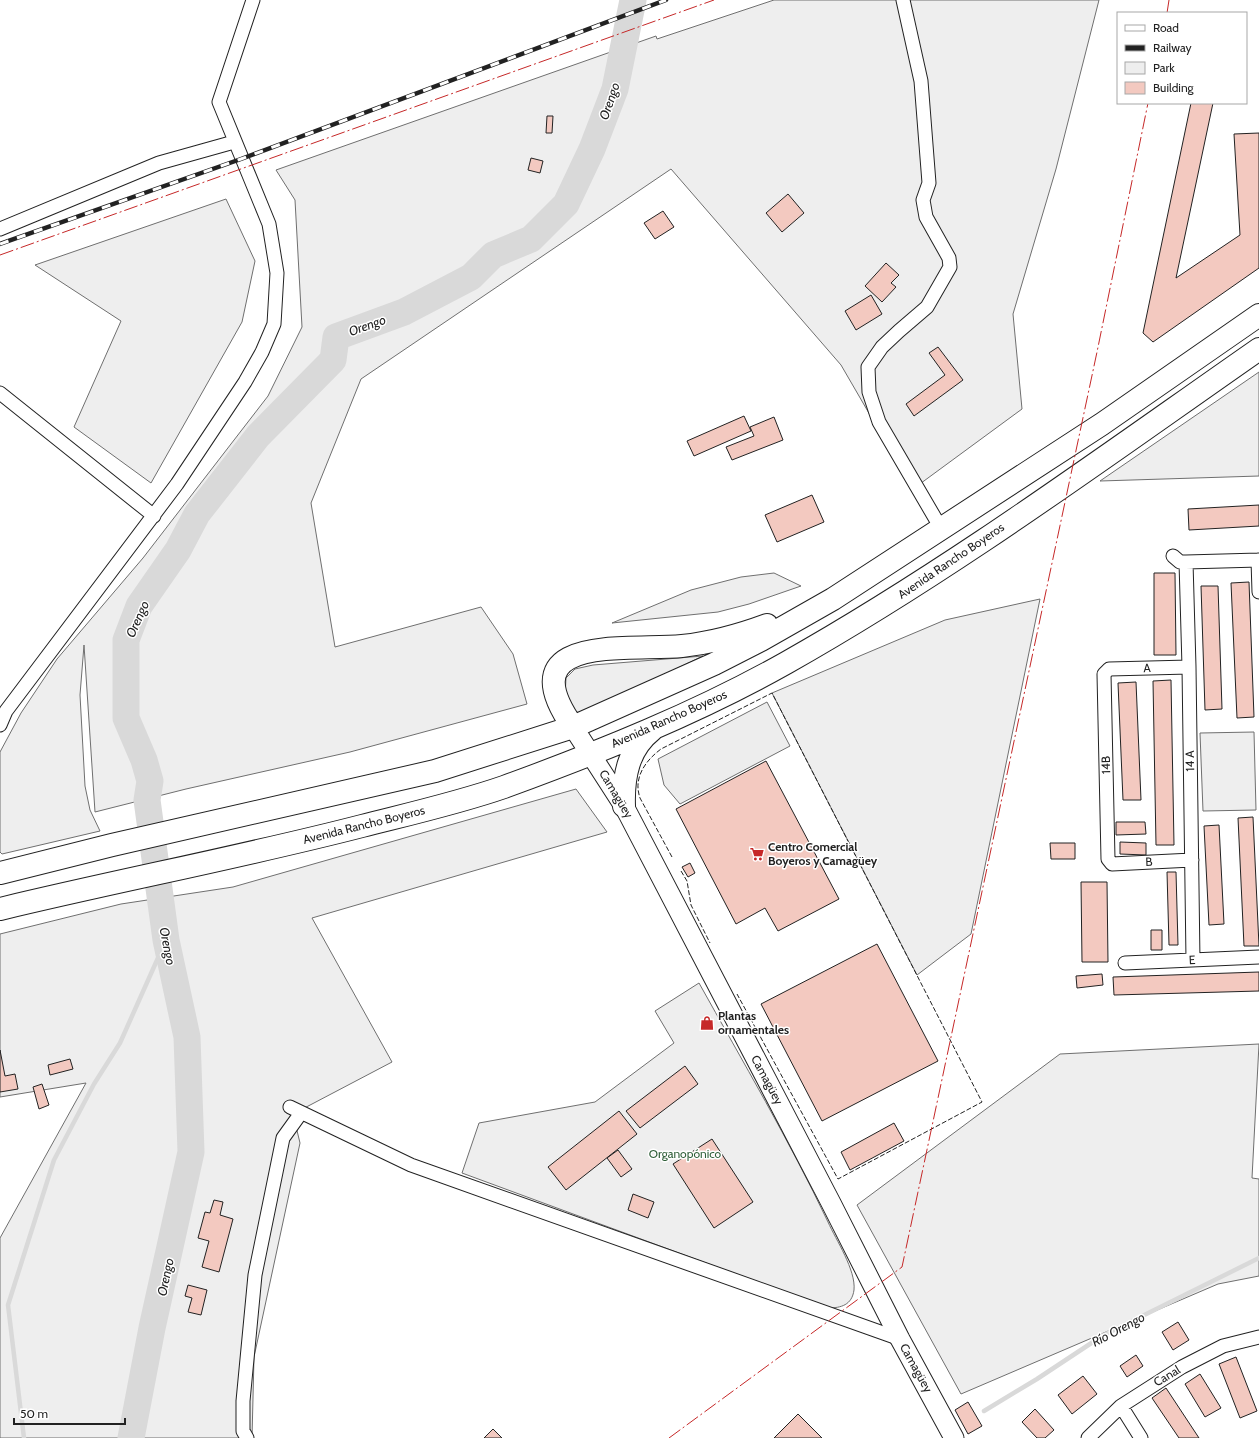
<svg xmlns="http://www.w3.org/2000/svg" width="1259" height="1438" viewBox="0 0 1259 1438" font-family="Cabin,sans-serif">
<style>
.green{fill:#eee;stroke:#6f6f6f}
.parking{fill:#ededed;stroke:#6f6f6f}
.lines{fill:none;stroke-linecap:round;stroke-linejoin:round}
.stream{stroke:#d9d9d9;stroke-width:4.5}
.river{stroke:#d9d9d9;stroke-width:27}
.building{fill:#f3c9c0;stroke:#222}
.minor-casing{stroke:#222;stroke-width:15}
.secondary-casing{stroke:#222;stroke-width:21}
.trunk-casing{stroke:#222;stroke-width:24}
.minor{stroke:#fff;stroke-width:13}
.secondary{stroke:#fff;stroke-width:19}
.trunk{stroke:#fff;stroke-width:22}
.rail-casing{stroke:#222;stroke-width:4.5}
.rail{stroke:#fff;stroke-width:3;stroke-dasharray:9;stroke-linecap:butt}
.fence{stroke:#222;stroke-width:1;stroke-dasharray:5 2;stroke-linecap:butt}
.power{stroke:#c62828;stroke-width:1;stroke-dasharray:14 3 2 3;stroke-linecap:butt}
.labels{text-anchor:middle;stroke-width:3;stroke-linejoin:round;paint-order:stroke}
.street-label{font-size:12px;fill:#222;stroke:#fff}
.poi-label{font-size:12px;font-weight:bold;fill:#222;stroke:#fff;text-anchor:start}
.park-label{font-size:12px;fill:#2f5e38;stroke:#fff}
.water-label{font-size:13px;font-style:italic;fill:#222;stroke:#fff}
</style>
<rect width="100%" height="100%" fill="#fff"/>
<path class="green" d="M774,0H1099L1056,169L1013,314L1022,409L913,489L841,365L671,169L361,379L311,503L335,647L481,607L513,654L527,704L350,752L186,789L95,812L84,645L80,695L85,786L90,810L100,831L2,854L0,852V752L21,713L57,659L143,558L268,396L302,327L295,200L276,170L656,36L657,39Z
M226,199L255,261L242,322L151,483L74,427L121,321L35,265Z
M1259,372V476L1100,481Z
M774,573L801,586L749,604L718,612L612,623L691,590L741,577Z
M1040,599L971,934L917,975L772,693L945,620Z
M703,656L584,713L576,712L565,697L566,678L575,669L593,665Z
M1254,732L1256,810L1203,811L1200,733Z
M576,789L607,832L312,918L392,1062L293,1114L300,1143L254,1357L252,1438H0V1238L86,1083L0,1097V934L121,904L233,887Z
M699,983C743,1062 789,1140 828,1222C836,1240 856,1270 854,1290C852,1305 841,1308 828,1308L462,1173L479,1123L595,1102L674,1043L655,1011Z
M1259,1044L1252,1178L1259,1179V1276L1218,1284L961,1394L857,1205L1060,1054Z"/>
<path class="parking" d="M767,702L790,746L680,804L664,785L658,759Z"/>
<g class="lines">
<path class="stream" d="M984,1411L1037,1379L1102,1336L1259,1258
M24,1438L8,1305L54,1160L94,1084L120,1043L166,940"/>
<path class="river" d="M131,1438L152,1328L191,1152L187,1037L166,940L147,800L150,781L144,760L126,718V640L139,606L178,550L197,514L258,436L333,360L336,337L404,312L471,277L493,255L531,239L566,204L592,149L615,89L633,0"/>
</g>
<path class="building" d="M1191,103H1213L1176,278L1240,235L1234,134L1259,133V268L1153,342L1143,333Z
M547,116H553L552,133H546Z
M531,158L543,161L540,173L528,170Z
M788,194L804,213L782,232L766,213Z
M663,211L674,227L655,239L644,223Z
M886,263L899,275L891,283L896,287L882,302L865,286Z
M871,295L882,314L856,330L845,311Z
M938,347L963,380L914,416L906,404L945,375L929,353Z
M744,416L751,431L694,456L687,441Z
M774,417L783,440L732,460L726,447L754,436L750,427Z
M812,495L824,522L777,542L765,515Z
M1259,505V526L1189,530L1188,509Z
M1154,573H1175L1176,655H1154Z
M1249,582L1254,717L1237,718L1231,583Z
M1201,586H1218L1222,709L1205,710Z
M1171,680L1174,845H1156L1153,681Z
M1136,682L1141,800H1123L1118,683Z
M766,761L839,899L778,931L765,908L736,924L676,809Z
M1253,817L1259,946H1244L1238,818Z
M1116,822H1145L1146,834L1116,835Z
M1219,825L1224,924L1209,925L1204,826Z
M1120,842L1146,843V855L1120,854Z
M1050,843H1075V859H1051Z
M690,863L695,873L688,877L682,867Z
M1167,872H1176L1178,945H1169Z
M1081,882H1107L1108,962H1082Z
M1151,930H1162V950H1151Z
M877,944L938,1061L822,1121L761,1004Z
M1259,972V991L1114,995L1113,977Z
M1102,974L1103,985L1077,988L1076,976Z
M0,1050L5,1076L15,1074L18,1089L0,1092Z
M70,1059L73,1069L50,1075L48,1065Z
M685,1066L698,1084L640,1128L626,1111Z
M42,1084L49,1105L39,1109L33,1087Z
M619,1111L637,1134L566,1190L548,1167Z
M894,1123L904,1141L850,1170L841,1152Z
M712,1139L753,1202L714,1228L673,1164Z
M618,1150L632,1169L621,1177L607,1158Z
M633,1194L654,1202L648,1218L628,1210Z
M214,1200L223,1202L220,1215L233,1219L219,1272L202,1267L209,1241L198,1238L205,1212L210,1213Z
M188,1285L207,1290L201,1315L188,1312L192,1298L185,1296Z
M1178,1322L1189,1340L1173,1350L1162,1332Z
M1136,1355L1143,1366L1127,1377L1120,1366Z
M1236,1357L1257,1411L1240,1418L1219,1364Z
M1200,1374L1221,1408L1205,1417L1185,1384Z
M1083,1376L1097,1394L1072,1414L1058,1395Z
M1166,1388L1199,1438H1179L1152,1398Z
M968,1402L982,1426L968,1434L955,1410Z
M1035,1409L1054,1430L1045,1438H1037L1022,1422Z
M798,1414L822,1438H774Z
M493,1429L502,1438H484Z"/>
<g class="lines">
<defs>
<path id="minor" d="M903,0L921,81L929,183L923,200L926,217L949,258L950,267L927,307L899,331L882,347L868,367L869,392L879,422L942,530
M0,229L159,163L234,142
M0,393L154,516
M1173,556L1180,562H1186L1259,560
M1258,560L1259,592
M1186,562L1189,667L1193,960
M1189,667L1109,669L1104,674L1108,859L1112,864L1192,860
M0,725L6,711L177,484L245,382L262,352L274,324L277,273L269,224L219,102L253,0
M1125,963L1259,957
M290,1107L411,1165L900,1339
M1121,1406L1141,1438
M247,1438L243,1431V1401L255,1275L283,1138L301,1113
M1088,1438L1121,1406L1182,1367L1223,1346L1259,1337"/>
<path id="secondary" d="M573,727L624,806L831,1203L900,1339L954,1438"/>
<path id="trunk" d="M573,727C507,633 627,651 682,646C711,643 740,635 767,625
M624,806C623,777 628,749 652,730
M0,873L112,845L435,771L573,727L714,664L761,640L833,599L1102,424L1259,315
M0,909C120,880 242,857 362,826C409,814 458,803 504,787C600,752 697,713 786,663C951,570 1104,457 1259,349"/>
</defs>
<use href="#minor" class="minor-casing"/>
<use href="#secondary" class="secondary-casing"/>
<use href="#trunk" class="trunk-casing"/>
<use href="#minor" class="minor"/>
<use href="#secondary" class="secondary"/>
<use href="#trunk" class="trunk"/>
<defs>
<path id="rail" d="M0,244L241,159L666,0"/>
</defs>
<use href="#rail" class="rail-casing"/>
<use href="#rail" class="rail"/>
<path class="fence" d="M672,857L640,798C633,778 645,761 661,749L772,693L982,1102L838,1179L737,994
M681,871L687,881L691,905L710,943"/>
<path class="power" d="M1167,13L1169,0
M0,255L714,0
M669,1438L902,1267L1097,352L1148,103"/>
</g>
<defs>
<symbol id="supermarket-bare" viewBox="-9 -9 18 18"><path d="M-6-5.5h2.5l.6 2H6L4.5 2H-2.5L-4.4-4H-6ZM-1.5 3.2a1.3 1.3 0 1 0 .1 0ZM3 3.2a1.3 1.3 0 1 0 .1 0Z" fill="#c62828" stroke="#fff" stroke-width="2.5" paint-order="stroke"/></symbol>
<symbol id="shop-bare" viewBox="-9 -9 18 18"><path d="M-5-2.5h2.3a2.7 3.5 0 0 1 5.4 0H5L5.5 6h-11ZM-1.5-2.5h3a1.5 2.3 0 0 0-3 0Z" fill="#c62828" stroke="#fff" stroke-width="2.5" paint-order="stroke"/></symbol>
</defs>
<g fill-rule="evenodd">
<use href="#supermarket-bare" x="747" y="844" width="20" height="20"/>
<use href="#shop-bare" x="697" y="1013" width="20" height="20"/>
</g>
<g class="labels">
<g class="street-label">
<text transform="translate(951 561) rotate(-34)" y="4">Avenida Rancho Boyeros</text>
<text transform="translate(1147 668) rotate(-2)" y="4">A</text>
<text transform="translate(669 719) rotate(-24)" y="4">Avenida Rancho Boyeros</text>
<text transform="translate(1190 761) rotate(-91)" y="4">14 A</text>
<text transform="translate(1106 765) rotate(-91)" y="4">14B</text>
<text transform="translate(616 794) rotate(59)" y="4">Camagüey</text>
<text transform="translate(364 825) rotate(-14)" y="4">Avenida Rancho Boyeros</text>
<text transform="translate(1149 862) rotate(-2)" y="4">B</text>
<text transform="translate(1192 960) rotate(-3)" y="4">E</text>
<text transform="translate(767 1080) rotate(62)" y="4">Camagüey</text>
<text transform="translate(916 1368) rotate(61)" y="4">Camagüey</text>
<text transform="translate(1167 1376) rotate(-31)" y="4">Canal</text>
</g>
<g class="poi-label">
<text x="768" y="851">Centro Comercial<tspan x="768" dy="14">Boyeros y Camagüey</tspan></text>
<text x="718" y="1020">Plantas<tspan x="718" dy="14">ornamentales</tspan></text>
</g>
<g class="park-label">
<text x="685" y="1158">Organopónico</text>
</g>
<g class="water-label">
<text transform="translate(609 101) rotate(-71)" y="5">Orengo</text>
<text transform="translate(367 325) rotate(-20)" y="5">Orengo</text>
<text transform="translate(137 619) rotate(-66)" y="5">Orengo</text>
<text transform="translate(168 946) rotate(79)" y="5">Orengo</text>
<text transform="translate(165 1277) rotate(-78)" y="5">Orengo</text>
<text transform="translate(1118 1329) rotate(-28)" y="5">Río Orengo</text>
</g>
</g>
<rect x="1117" y="12" width="130" height="92" fill="#ffffff" stroke="#a7a7a7"/>
<rect x="1125" y="25" width="20" height="6" fill="#ffffff" stroke="#a7a7a7"/>
<text x="1153" y="32" font-size="12" fill="#222222">Road</text>
<rect x="1125" y="45" width="20" height="6" fill="#222222" stroke="#a7a7a7"/>
<text x="1153" y="52" font-size="12" fill="#222222">Railway</text>
<rect x="1125" y="62" width="20" height="12" fill="#eeeeee" stroke="#a7a7a7"/>
<text x="1153" y="72" font-size="12" fill="#222222">Park</text>
<rect x="1125" y="82" width="20" height="12" fill="#f3c9c0" stroke="#a7a7a7"/>
<text x="1153" y="92" font-size="12" fill="#222222">Building</text>
<path d="M14 1418v6h111v-6" fill="none" stroke="#222222" stroke-width="2"/>
<text x="20" y="1418" font-size="12" fill="#222222" stroke="#ffffff" stroke-width="3" paint-order="stroke">50 m</text>
</svg>
